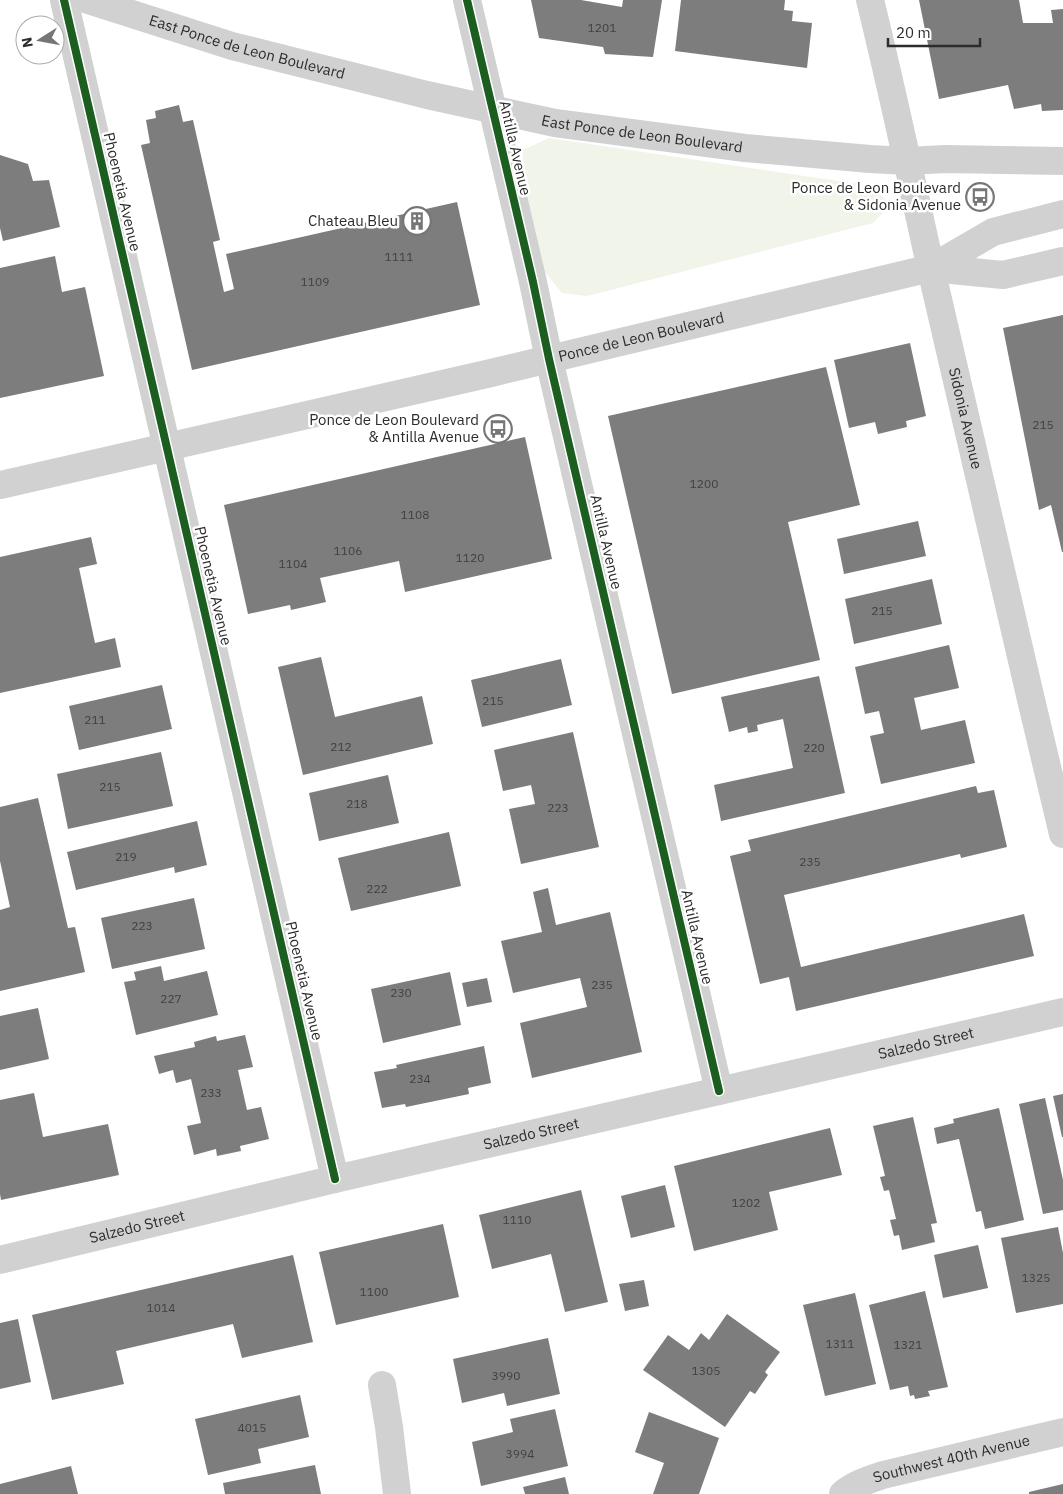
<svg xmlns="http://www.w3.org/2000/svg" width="1063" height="1494" viewBox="0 0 1063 1494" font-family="'IBM Plex Sans',sans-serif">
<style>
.green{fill:#f1f4e9}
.building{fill:#7d7d7d}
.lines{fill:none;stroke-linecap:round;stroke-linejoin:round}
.minor{stroke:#d1d1d1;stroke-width:28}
.cycleway-casing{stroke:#fff;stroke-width:11}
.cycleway{stroke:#1b5e20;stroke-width:8}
.labels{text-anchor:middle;stroke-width:5;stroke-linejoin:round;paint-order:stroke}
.number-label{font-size:12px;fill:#404040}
.street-label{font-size:15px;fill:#2c2c2c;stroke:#fff}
.poi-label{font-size:15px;fill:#2c2c2c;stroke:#fff;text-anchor:end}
</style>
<rect width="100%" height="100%" fill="#fff"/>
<path class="green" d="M549,138L872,186L891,205L873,223L587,296L562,293L545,272L522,173L523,150Z"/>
<path class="building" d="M531,0H581L622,7L623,0H662L653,57L605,54L603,47L539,38Z
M681,0H785L784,10L793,11L792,21L812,23L807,68L675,51Z
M919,0H1019L1023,23H1053L1051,10L1063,9V110L1042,111L1041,104L1014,109L1008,85L939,99Z
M179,105L183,122L193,120L220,240L213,242L224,292L234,289L226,254L457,202L480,305L192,370L141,145L150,143L146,120L156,118L155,111Z
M0,155L28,164L33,181L49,180L60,227L3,241L0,228Z
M55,256L62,292L85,287L104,376L0,398V268Z
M1063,315V552H1062L1051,505L1039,510L1003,328Z
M910,343L926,416L906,421L907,427L878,434L875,422L849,428L834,360Z
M826,367L860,505L788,522L820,660L672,694L608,416Z
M525,437L552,559L405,592L399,561L320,578L326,602L291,610L290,605L248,614L224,505Z
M918,521L926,556L844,574L837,539Z
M91,537L97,564L79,568L95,643L115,638L121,667L0,693V557Z
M932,579L942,624L854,644L845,599Z
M949,645L959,688L914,698L921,730L965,720L975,763L881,784L870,736L884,733L879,711L865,714L855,667Z
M321,657L335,717L422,696L433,744L303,775L278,667Z
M561,659L572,705L482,727L471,680Z
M819,676L845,793L721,821L714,785L793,768L783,719L757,725L758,731L748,733L747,727L729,732L721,697Z
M162,685L172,729L79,750L69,706Z
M573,732L599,847L521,864L509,809L535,804L531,785L503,791L494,750Z
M161,752L173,806L68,829L57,774Z
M388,775L399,823L319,841L309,793Z
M976,786L978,793L994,790L1007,847L961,858L960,854L784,895L801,967L1024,914L1034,956L796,1011L789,977L760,984L730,856L751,851L748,840Z
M38,798L68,928L75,927L85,972L0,991V910L10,907L0,861V807Z
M197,821L207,865L175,873L174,867L76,890L67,852Z
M449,832L461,886L351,911L338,858Z
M548,888L556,925L610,912L642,1052L532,1078L520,1023L587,1007L580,978L513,993L501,941L542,932L533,892Z
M194,898L205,949L112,969L101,918Z
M161,966L164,981L207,971L218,1015L136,1035L124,982L136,980L134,972Z
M450,972L461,1025L383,1043L371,989Z
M487,978L492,1002L467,1007L462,983Z
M38,1008L49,1059L0,1070V1016Z
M245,1035L253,1067L238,1070L247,1110L261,1107L269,1139L240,1146L241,1151L217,1156L216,1149L194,1155L187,1126L201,1123L191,1079L176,1083L173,1070L159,1074L154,1056L195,1047L194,1042L216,1036L217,1041Z
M484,1046L491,1083L468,1088L469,1094L406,1107L405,1104L382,1108L374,1072L397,1068L396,1065Z
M34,1093L43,1137L108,1124L119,1175L1,1200L0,1194V1100Z
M1063,1094V1137H1062L1053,1096Z
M1045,1098L1063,1180V1210L1043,1214L1019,1104Z
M999,1108L1024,1220L985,1229L981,1211L976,1212L959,1139L937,1144L934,1128L954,1123L953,1119Z
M913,1117L937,1223L931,1224L935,1242L902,1250L899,1235L894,1236L890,1220L896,1219L889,1190L884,1191L880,1177L885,1176L873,1126Z
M830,1128L842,1175L769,1192L778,1230L694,1251L674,1166Z
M665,1185L675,1227L631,1238L621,1196Z
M581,1190L608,1302L565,1312L551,1254L492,1269L479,1215Z
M443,1224L459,1297L336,1325L319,1252Z
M1058,1227L1063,1253V1304L1016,1313L1001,1238Z
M978,1245L988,1288L943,1298L934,1255Z
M293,1255L313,1342L242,1358L233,1324L116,1351L124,1384L52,1400L32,1315Z
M644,1280L649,1306L625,1311L619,1284Z
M925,1291L948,1387L928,1391L930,1396L915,1399L914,1395L910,1396L908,1386L890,1390L869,1305Z
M855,1293L876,1384L825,1396L803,1305Z
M727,1314L780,1352L765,1372L768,1375L755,1394L750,1391L725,1427L643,1370L668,1335L689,1350L701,1333L709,1340Z
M18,1319L31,1382L0,1389V1323Z
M548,1338L560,1394L507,1406L504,1393L462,1403L453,1359Z
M300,1395L309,1437L258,1449L261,1463L208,1475L195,1419Z
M555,1409L568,1466L481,1486L472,1442L513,1432L510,1419Z
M649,1412L719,1438L699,1494H653L664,1463L635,1452Z
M315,1465L321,1494H225L223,1483Z
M71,1466L78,1494H0V1484Z
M565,1477L569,1494H525L523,1487Z
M1063,1484V1494H1029V1492Z"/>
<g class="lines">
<g class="minor">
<path d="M64,0L335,1179"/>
<path id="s1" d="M88,0L232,46L427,95L555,123L745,148L870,159L908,161L945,159L1063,161"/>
<path d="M467,0L533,282L549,359L719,1091"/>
<path id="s2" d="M870,0C892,89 911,179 931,269C974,458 1018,646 1063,834"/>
<path d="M931,268L1003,275L1063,261"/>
<path id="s3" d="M0,485L491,373L931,268L993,232L1063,214"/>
<path id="s4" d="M0,1260L335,1179L1063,1012"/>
<path d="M382,1385L389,1427L397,1494"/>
<path id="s5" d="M843,1494C855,1484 868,1480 883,1475L1063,1432"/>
</g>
<defs>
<path id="cycleway" d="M64,0L335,1179
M467,0L533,282L549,359L719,1091"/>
</defs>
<use href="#cycleway" class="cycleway-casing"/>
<use href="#cycleway" class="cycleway"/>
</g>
<defs>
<symbol id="bus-ring" viewBox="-11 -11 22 22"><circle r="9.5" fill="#fff" stroke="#767676" stroke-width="1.5"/><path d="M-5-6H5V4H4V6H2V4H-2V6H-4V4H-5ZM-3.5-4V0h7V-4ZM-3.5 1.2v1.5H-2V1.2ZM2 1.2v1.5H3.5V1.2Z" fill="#767676"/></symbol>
<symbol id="building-ring" viewBox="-11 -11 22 22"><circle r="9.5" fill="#fff" stroke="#767676" stroke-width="1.5"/><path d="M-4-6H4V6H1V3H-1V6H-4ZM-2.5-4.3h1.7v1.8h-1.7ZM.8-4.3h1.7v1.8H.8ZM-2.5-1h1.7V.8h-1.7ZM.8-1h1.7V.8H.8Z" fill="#767676"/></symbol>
</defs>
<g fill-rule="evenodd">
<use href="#bus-ring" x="964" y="181" width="32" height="32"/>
<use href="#building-ring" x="401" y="205" width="32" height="32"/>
<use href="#bus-ring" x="482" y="413" width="32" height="32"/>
</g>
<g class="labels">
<g class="number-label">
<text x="602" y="32">1201</text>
<text x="399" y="261">1111</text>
<text x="315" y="286">1109</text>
<text x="1043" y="429">215</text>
<text x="704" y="488">1200</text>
<text x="415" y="519">1108</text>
<text x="348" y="555">1106</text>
<text x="470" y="562">1120</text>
<text x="293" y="568">1104</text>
<text x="882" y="615">215</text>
<text x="493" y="705">215</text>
<text x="95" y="724">211</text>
<text x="341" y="751">212</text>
<text x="814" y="752">220</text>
<text x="110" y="791">215</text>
<text x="357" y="808">218</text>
<text x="558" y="812">223</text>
<text x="126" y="861">219</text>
<text x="810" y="866">235</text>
<text x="377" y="893">222</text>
<text x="142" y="930">223</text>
<text x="602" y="989">235</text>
<text x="401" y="997">230</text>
<text x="171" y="1003">227</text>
<text x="420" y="1083">234</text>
<text x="211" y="1097">233</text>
<text x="746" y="1207">1202</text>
<text x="517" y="1224">1110</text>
<text x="1036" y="1282">1325</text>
<text x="374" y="1296">1100</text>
<text x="161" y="1312">1014</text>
<text x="840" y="1348">1311</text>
<text x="908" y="1349">1321</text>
<text x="706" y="1375">1305</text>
<text x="506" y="1380">3990</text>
<text x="252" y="1432">4015</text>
<text x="520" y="1458">3994</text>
</g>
<g class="street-label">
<text dy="5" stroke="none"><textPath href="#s1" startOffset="166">East Ponce de Leon Boulevard</textPath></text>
<text dy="5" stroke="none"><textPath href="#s1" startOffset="571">East Ponce de Leon Boulevard</textPath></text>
<text transform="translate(515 148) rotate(77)" y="5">Antilla Avenue</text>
<text transform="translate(122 192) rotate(77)" y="5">Phoenetia Avenue</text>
<text dy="5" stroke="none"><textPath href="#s3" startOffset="658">Ponce de Leon Boulevard</textPath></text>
<text dy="5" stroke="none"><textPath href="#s2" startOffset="429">Sidonia Avenue</textPath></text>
<text transform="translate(606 542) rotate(77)" y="5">Antilla Avenue</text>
<text transform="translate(213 586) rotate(77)" y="5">Phoenetia Avenue</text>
<text transform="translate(697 937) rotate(77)" y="5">Antilla Avenue</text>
<text transform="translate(304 981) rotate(77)" y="5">Phoenetia Avenue</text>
<text dy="5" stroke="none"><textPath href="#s4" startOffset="951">Salzedo Street</textPath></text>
<text dy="5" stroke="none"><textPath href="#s4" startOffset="546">Salzedo Street</textPath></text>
<text dy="5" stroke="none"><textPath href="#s4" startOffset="141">Salzedo Street</textPath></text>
<text dy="5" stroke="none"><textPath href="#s5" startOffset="115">Southwest 40th Avenue</textPath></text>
</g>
<g class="poi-label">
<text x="961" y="193">Ponce de Leon Boulevard<tspan x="961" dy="17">&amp; Sidonia Avenue</tspan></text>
<text x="398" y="226">Chateau Bleu</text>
<text x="479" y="425">Ponce de Leon Boulevard<tspan x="479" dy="17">&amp; Antilla Avenue</tspan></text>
</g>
</g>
<g transform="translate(40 40) rotate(259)"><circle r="24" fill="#ffffff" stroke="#ababab"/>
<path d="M0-4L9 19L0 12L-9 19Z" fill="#767676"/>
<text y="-8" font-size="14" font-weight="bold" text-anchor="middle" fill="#2c2c2c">N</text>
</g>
<path d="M888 38v8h92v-8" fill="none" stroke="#2c2c2c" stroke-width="2.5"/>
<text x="896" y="38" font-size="15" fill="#2c2c2c" stroke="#ffffff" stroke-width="4" paint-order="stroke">20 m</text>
</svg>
